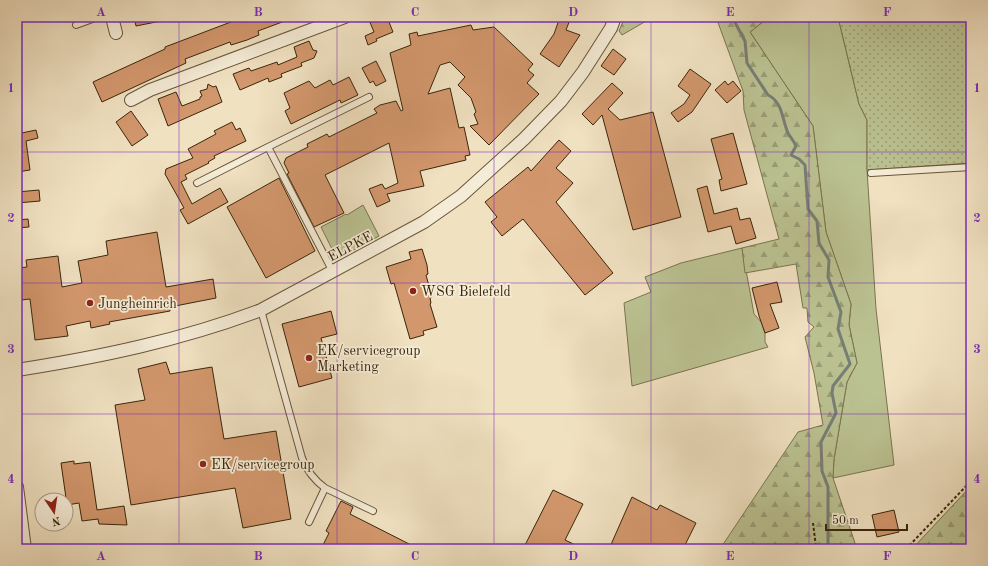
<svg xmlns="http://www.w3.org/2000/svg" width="988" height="566" viewBox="0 0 988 566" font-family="'Old Standard TT',serif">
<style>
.grass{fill:#bbc292;stroke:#7a744e}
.forest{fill:url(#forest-firs);stroke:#7a744e}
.garden{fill:url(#garden-dots);stroke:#7a744e}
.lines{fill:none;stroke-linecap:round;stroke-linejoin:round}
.stream{stroke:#777f75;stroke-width:3}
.building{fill:#d3976d;stroke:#3a260a}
.service-casing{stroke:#685538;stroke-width:8}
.minor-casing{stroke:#685538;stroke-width:14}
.path{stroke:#3a260a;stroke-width:2;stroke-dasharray:3 2;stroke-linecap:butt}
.service{stroke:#f5ecd7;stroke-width:6}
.minor{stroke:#f5ecd7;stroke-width:12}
.grid{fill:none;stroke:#7b2cbf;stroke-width:1;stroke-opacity:0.55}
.poi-dot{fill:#8f2418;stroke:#f5ecd7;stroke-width:1.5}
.labels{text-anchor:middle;stroke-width:3.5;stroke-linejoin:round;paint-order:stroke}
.street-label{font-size:14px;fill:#3a260a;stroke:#f5ecd7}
.poi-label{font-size:14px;fill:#3a260a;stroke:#f5ecd7;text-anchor:start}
.neatline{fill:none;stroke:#7b2cbf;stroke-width:1.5}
.grid-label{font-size:13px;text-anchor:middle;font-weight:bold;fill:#7b2cbf}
</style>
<defs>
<pattern id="forest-firs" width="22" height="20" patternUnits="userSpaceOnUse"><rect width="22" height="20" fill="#bbc292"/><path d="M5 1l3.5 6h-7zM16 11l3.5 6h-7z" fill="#999d75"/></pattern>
<pattern id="garden-dots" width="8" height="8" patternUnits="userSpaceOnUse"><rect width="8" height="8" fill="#bbc292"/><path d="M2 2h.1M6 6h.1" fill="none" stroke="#999d75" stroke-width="1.8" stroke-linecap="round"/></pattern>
</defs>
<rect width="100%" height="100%" fill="#f0e1c1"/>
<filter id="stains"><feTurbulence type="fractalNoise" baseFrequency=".005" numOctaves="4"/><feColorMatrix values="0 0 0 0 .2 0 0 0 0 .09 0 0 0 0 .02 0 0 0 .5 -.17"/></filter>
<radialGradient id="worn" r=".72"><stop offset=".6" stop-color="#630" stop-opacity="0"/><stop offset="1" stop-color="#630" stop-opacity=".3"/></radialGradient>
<path class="grass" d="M769,17H838L859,104L867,120V170L876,309L894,465L833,478L834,459L847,382L857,363L849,325L851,304L826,232L813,126L750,32Z
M363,205L379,236L337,259L321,227L346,214L347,215Z
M742,248L754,314L762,323L765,333V342L768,347L632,386L624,303L651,292L645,277L681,263Z"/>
<path class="forest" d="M625,17H653L622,35L619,31Z
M716,17H769L750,32L813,126L826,232L851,304L849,325L857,363L847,382L834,459L833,478L857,549H720L798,432L823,425L814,373L805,337L814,327L808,322L807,308H803L796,264L745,273L742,248L779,239L744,110L743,91Z
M971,486V549H912Z"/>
<path class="garden" d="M838,17H967L971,73V163L867,170V120L859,104Z"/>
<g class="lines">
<path class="stream" d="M732,17L745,41L747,63L768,95C783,102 782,120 788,133C790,137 794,141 796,146L791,155L799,159L805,165L808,209L817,221L819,243L829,260L828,277L841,312L838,329L850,364L833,386L832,393L836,413L821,442L822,471L828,487V549"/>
</g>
<path class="building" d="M134,17H161V21L136,26Z
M244,17L293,18L258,31L259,35L247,40L231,45L230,42L185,59L186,63L102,102L93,82L165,49V47Z
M377,17H387L393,32L376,39L377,41L368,45L365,36L374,32L369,20Z
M560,17H571L566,30L580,35L559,67L540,54L554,34Z
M471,25L473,30L494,27L533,64L528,70L534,75L527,83L539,94L489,145L470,126L478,124L474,114L476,112L471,98L458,85L465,77L450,62L440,65L428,94L450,88L459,128L464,127L470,155L465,156L466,160L420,171L424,186L387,194L390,201L377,207L369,189L382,184L385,189L398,183L389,143L325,175L344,213L314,227L287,174L289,173L284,163L286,158L308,147L307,144L327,134L329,137L377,113L374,109L380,105L396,101L401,111L403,110L390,53L411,45L409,34L417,32L418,36Z
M309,41L313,50L317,51L314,58L301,63L302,66L281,74L282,77L269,82L268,78L240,90L233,74L249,68L251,71L277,62L278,65L297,57L294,47Z
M613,49L626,59L614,75L601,66Z
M376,61L386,81L376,86L373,81L370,83L362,68Z
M690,69L711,84L692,112L678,122L671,113L684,104L690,95L678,86Z
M349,77L358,95L341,103L340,100L291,124L285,111L290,108L284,93L309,81L315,88L330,80L333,85Z
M725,81L728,85L733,81L741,91L727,103L715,90Z
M612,83L623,93L608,109L620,120L653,112L681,217L633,230L602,115L593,125L582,114Z
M208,84L213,87L216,86L222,102L168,126L158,99L176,92L182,106L200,99V97L202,96L200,91L207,89Z
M131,111L148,135L132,146L116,122Z
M232,122L236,130L240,128L246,141L214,156L215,158L208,162L209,163L185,175L187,179L181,182L192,204L220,188L228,202L188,224L180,210L184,208L165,174L166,169L193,158L188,149L216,134L214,131Z
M36,130L38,138L26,141L30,170L17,172V134Z
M733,133L747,184L721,191L719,180L722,179L711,139Z
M559,140L571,151L556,168L573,183L556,202L613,273L585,295L523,219L502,236L491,222L497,217L485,202L528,167L531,171Z
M279,178L315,251L266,278L227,207Z
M707,186L714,214L737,208L740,220L750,218L756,238L736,244L731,226L708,232L697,189Z
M39,190L40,201L17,203V192Z
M28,219L29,227L17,228V220Z
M157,232L166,287L213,279L216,298L170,307V311L109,322L110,324L91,328L90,321L66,326L68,336L35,340L30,299L21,300L18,268L27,267L26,260L58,256L62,287L82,283L78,261L108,255L106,241Z
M422,249L427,265L428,274L426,275L432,297L430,298L431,303L430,304L437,327L423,331L424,335L410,339L394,283L391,284L386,267L411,259L409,252Z
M777,282L782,302L770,304L779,328L765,333L759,316L752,288Z
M331,311L337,334L321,338L332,378L299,387L282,324Z
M166,362L170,374L212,367L224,439L276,431L291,519L243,528L235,488L131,505L115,405L145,400L138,369Z
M74,461V464L90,462L97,510L124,506L127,525L99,524L98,519L82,521L79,503L67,505L61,463Z
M553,490L583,504L565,540L584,549H523Z
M632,497L657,510L660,505L696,523L683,549H609Z
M341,501L353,507L350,514L419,549H321L329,533L326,531Z
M894,510L899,532L877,537L872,515Z"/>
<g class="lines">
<defs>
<path id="service" d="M970,17L971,33
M76,25L98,17
M871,173L971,167
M197,183L268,147
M333,272L268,147L369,97
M261,310L302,458C307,471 314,480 325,488L373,511
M309,522L325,488
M870,549H875"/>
<path id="minor" d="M112,17L116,33
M131,100L150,90L345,17
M17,370C100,357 182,340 261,310L424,222L461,196L524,139L561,101L583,72L611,28L615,17
M17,487L25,549"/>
</defs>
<use href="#service" class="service-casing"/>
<use href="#minor" class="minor-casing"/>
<path class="path" d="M813,523L816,547L819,549
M906,549L971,481"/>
<use href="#service" class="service"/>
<use href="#minor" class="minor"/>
</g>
<path class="grid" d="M179,17V549M337,17V549M494,17V549M651,17V549M809,17V549M17,152H971M17,283H971M17,414H971"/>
<g class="poi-dot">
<circle cx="413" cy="291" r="4"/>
<circle cx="90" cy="303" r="4"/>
<circle cx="309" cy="358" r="4"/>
<circle cx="203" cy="464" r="4"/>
</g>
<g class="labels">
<g class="street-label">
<text transform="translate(350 246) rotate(-28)" y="5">ELPKE</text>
</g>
<g class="poi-label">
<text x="421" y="296">WSG Bielefeld</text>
<text x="98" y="308">Jungheinrich</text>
<text x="317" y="355">EK/servicegroup<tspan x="317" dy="16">Marketing</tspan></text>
<text x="211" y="469">EK/servicegroup</text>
</g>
</g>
<rect width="988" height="566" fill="none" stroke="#f0e1c1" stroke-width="44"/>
<g transform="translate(54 512) rotate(167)"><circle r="19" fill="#f5ecd7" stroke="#aa9d85"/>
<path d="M0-3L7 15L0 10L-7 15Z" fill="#8f2418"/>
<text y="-6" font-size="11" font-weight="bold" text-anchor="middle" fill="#3a260a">N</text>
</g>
<path d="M826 524v6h81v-6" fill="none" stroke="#3a260a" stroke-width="2"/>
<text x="832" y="524" font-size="12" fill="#3a260a" stroke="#f5ecd7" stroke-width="3" paint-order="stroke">50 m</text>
<rect x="22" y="22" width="944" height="522" class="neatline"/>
<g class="grid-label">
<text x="101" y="16">A</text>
<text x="258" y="16">B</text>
<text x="415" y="16">C</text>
<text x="573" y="16">D</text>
<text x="730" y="16">E</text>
<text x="887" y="16">F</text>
<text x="11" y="92">1</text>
<text x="977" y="92">1</text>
<text x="11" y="222">2</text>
<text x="977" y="222">2</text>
<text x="11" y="353">3</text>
<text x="977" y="353">3</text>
<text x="11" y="483">4</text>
<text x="977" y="483">4</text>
<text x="101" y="560">A</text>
<text x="258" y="560">B</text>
<text x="415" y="560">C</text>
<text x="573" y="560">D</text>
<text x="730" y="560">E</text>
<text x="887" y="560">F</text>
</g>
<rect width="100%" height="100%" filter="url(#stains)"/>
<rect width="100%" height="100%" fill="url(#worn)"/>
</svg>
